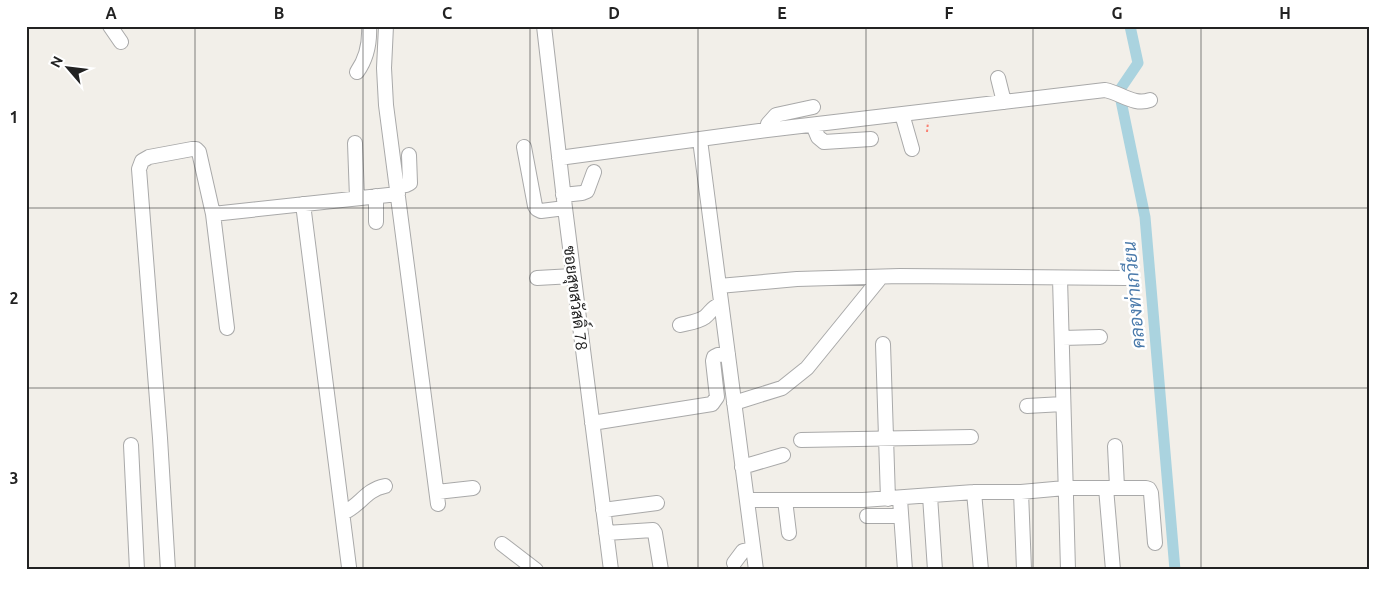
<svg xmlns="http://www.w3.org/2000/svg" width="1396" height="596" viewBox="0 0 1396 596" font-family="Ubuntu,Sarabun,sans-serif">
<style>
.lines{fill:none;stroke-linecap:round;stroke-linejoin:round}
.canal{stroke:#aad3df;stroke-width:11}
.minor-casing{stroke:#a9a9a9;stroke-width:16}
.path{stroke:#fa8072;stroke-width:2;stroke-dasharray:2.5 2.5;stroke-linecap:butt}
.minor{stroke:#fff;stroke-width:14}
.grid{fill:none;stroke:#222;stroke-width:1;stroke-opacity:0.55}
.labels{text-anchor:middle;stroke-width:5;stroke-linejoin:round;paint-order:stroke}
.street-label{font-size:16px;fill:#222;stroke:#fff}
.water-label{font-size:18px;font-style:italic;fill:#4a7aab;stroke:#fff}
.neatline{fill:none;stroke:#222;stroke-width:2}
.grid-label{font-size:16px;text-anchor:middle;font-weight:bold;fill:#222}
</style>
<rect width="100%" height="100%" fill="#f2efe9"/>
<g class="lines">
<path class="canal" d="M1130,26L1138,63L1119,91L1145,217L1175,570"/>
<defs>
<path id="minor" d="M110,26L121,42
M386,26L384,68L386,105L438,504
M544,26L565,208L611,570
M357,72C367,58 370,44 369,26
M998,78L1004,102
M902,114L912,149
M813,125L818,137L824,142L871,139
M767,130L768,124L776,115L813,107
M700,140L756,570
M355,143L357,198
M524,147L535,206L537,209L541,211L565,208
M559,158L767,130L1105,90C1121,93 1134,106 1150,100
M397,186L406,185L410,183L409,155
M563,195L582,193L587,191L594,172
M376,196V222
M303,204L349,567
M213,214L398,194
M537,278L573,276
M1060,278L1068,570
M719,286L797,279L900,276L1126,278
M680,325C688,323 698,322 705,317C712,311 711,308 721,304
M1062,338L1100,337
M883,344L888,499
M734,403L782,388L807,368L881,277
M1027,406L1063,404
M592,423L712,404L717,397L713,361L714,357L718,355L728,354
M801,440L971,437
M131,445L137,570
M1115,446L1117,487
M742,467L783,455
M1106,488L1113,570
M437,492L473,488
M974,492L981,570
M1021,492L1024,570
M930,496L935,570
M900,499L905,570
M747,500H863L974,492H1021L1065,488H1146L1149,489L1151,493L1155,543
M785,500L789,533
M603,510L657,503
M343,513C361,505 365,490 385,486
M867,516H901
M606,533L653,530L655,533L661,570
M502,544L536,570
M734,563L743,551L753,549
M168,570L160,438L139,169L142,161L149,157L192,149H196L199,152L213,214L227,328"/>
</defs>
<use href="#minor" class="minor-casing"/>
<path class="path" d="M927,132L928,122"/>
<use href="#minor" class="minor"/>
</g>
<path class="grid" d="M195,26V570M363,26V570M530,26V570M698,26V570M866,26V570M1033,26V570M1201,26V570M26,208H1370M26,388H1370"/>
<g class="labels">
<g class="street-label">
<text transform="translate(576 298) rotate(83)" y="6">ซอยสุขสวัสดิ์ 78</text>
</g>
<g class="water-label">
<text transform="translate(1134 295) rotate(-95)" y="6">คลองท่าเกวียน</text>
</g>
</g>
<rect width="1396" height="596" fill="none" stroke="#ffffff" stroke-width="55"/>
<g transform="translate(68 68) rotate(298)" stroke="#ffffff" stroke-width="4" paint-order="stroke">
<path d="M0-4L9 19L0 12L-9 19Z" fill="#222222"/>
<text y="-8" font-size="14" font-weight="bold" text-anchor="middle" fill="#222222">N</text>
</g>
<rect x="28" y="28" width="1340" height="540" class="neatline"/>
<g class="grid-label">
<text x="111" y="19">A</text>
<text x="279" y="19">B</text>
<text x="447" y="19">C</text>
<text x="614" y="19">D</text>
<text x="782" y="19">E</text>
<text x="949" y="19">F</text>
<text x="1117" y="19">G</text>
<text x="1285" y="19">H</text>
<text x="14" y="123">1</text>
<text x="14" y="304">2</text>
<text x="14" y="484">3</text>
</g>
</svg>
